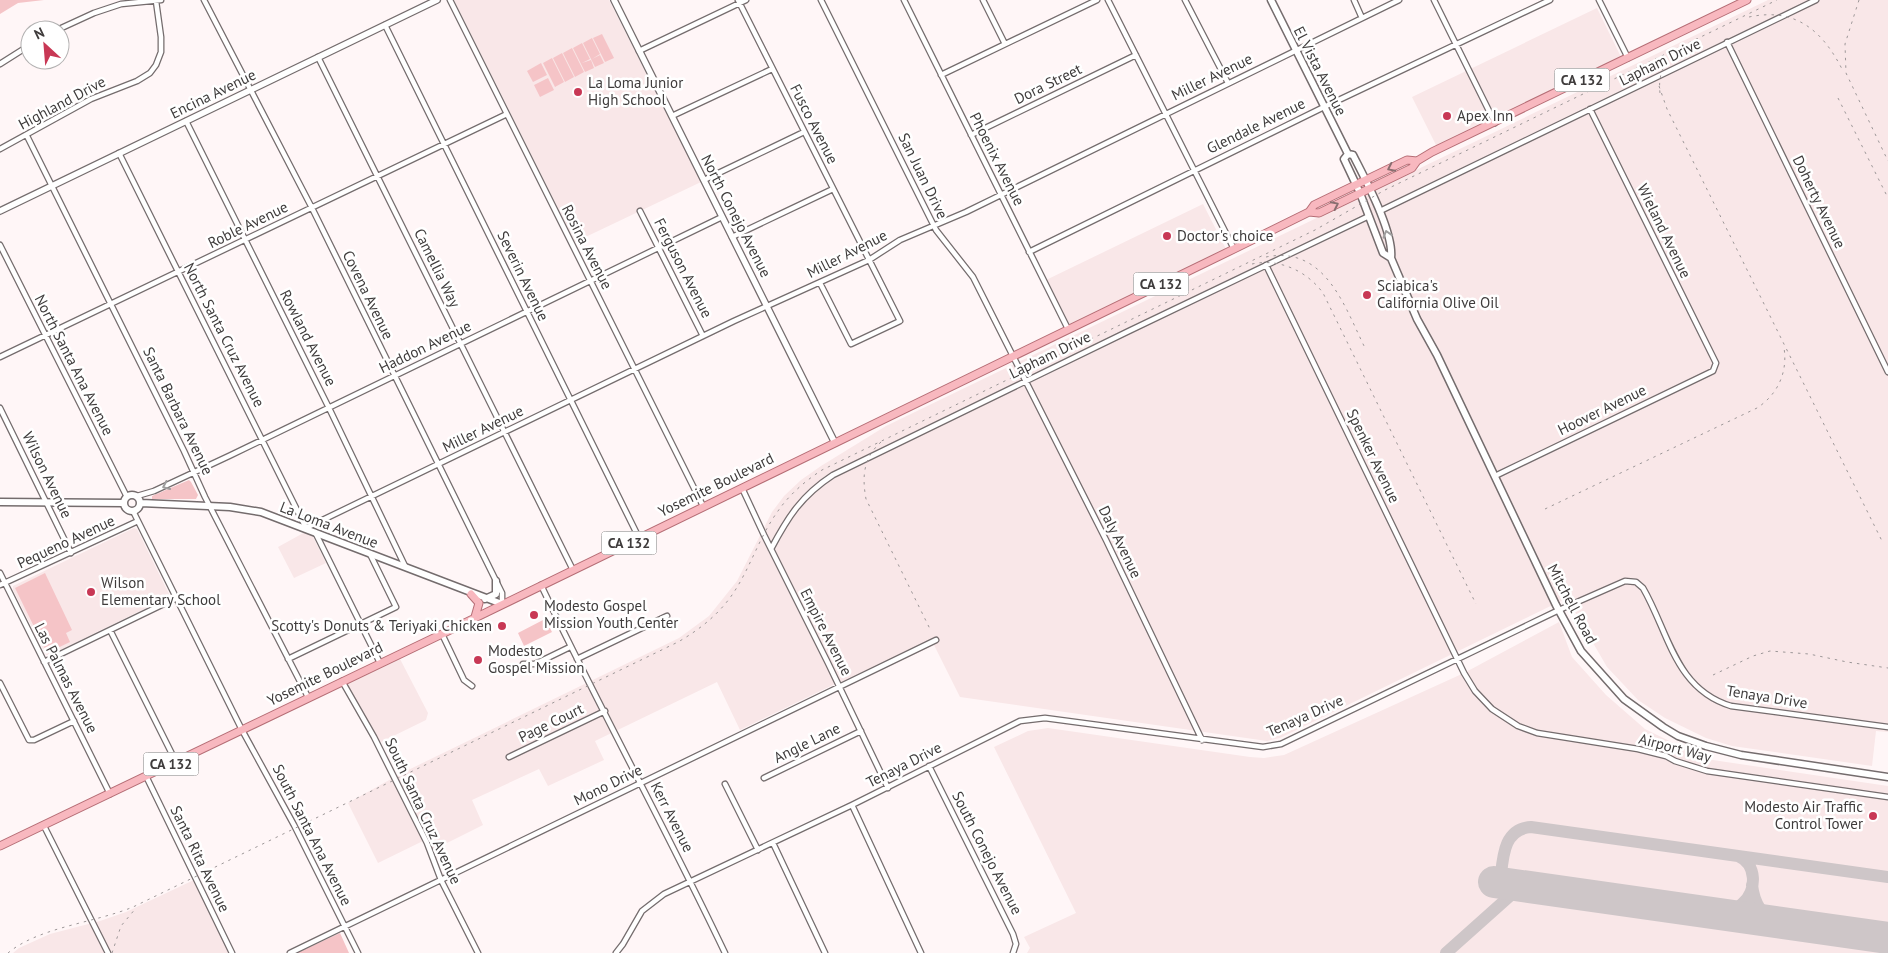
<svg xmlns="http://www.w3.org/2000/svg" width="1888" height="953" viewBox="0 0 1888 953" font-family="'PT Sans',sans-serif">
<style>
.built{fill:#f9e7e8}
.green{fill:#f5c4c7}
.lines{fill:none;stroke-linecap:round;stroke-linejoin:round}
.taxiway{stroke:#cec6c8;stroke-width:12}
.runway{stroke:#cec6c8;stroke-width:32}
.minor-casing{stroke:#746c6d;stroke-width:7}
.tertiary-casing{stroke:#746c6d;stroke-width:8}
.secondary-casing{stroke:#746c6d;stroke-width:9}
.primary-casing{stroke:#b56d75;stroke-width:9}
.minor{stroke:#fff;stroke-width:4.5}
.tertiary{stroke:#fff;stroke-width:5.5}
.secondary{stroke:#fff;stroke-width:6}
.primary{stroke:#f8b8bf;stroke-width:7}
.rail{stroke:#9d9798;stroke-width:1;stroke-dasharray:2.5 5;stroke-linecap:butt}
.oneway{stroke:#896e70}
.oneway2{stroke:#9f9e9e}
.poi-dot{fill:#c83855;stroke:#fff;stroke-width:2}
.labels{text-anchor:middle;stroke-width:5;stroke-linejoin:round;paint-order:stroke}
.shield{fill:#fff;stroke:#797676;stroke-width:1}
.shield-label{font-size:14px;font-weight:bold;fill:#3f3c3c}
.street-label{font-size:15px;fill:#3f3c3c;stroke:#fff}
.poi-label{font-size:15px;fill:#3f3c3c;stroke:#fff;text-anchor:start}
</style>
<rect width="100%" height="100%" fill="#fff6f7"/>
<path class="built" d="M454,0H609L701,182L575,242Z
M1768,0H1888V732L1876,731L1872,766L1732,746L1706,738L1665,718L1638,700L1607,667L1567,598L1280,738L1267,741L960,697L934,645L841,689L837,683L740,730L717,682L595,741L604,760L548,786L539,769L472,800L483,825L431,851L425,840L378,863L348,803L400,774L679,638L709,616L737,581L772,512L784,496L801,480L821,466L886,426Z
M1597,8L1621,57L1437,147L1412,97Z
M1203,204L1226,249L1068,325L1046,280Z
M134,528L137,529L169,594V597L50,655H46L13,590V586Z
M307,531L312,535L326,563L294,578L278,547Z
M1559,622L1572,657L1606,695L1645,729L1706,759L1888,786V953H1027L1030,948L1024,937L1076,913L994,747L1028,731L1048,728L1250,757L1264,758L1284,755L1464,673Z
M400,659L428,713L426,720L379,743L347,684Z
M196,879L234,953H13L19,948L50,934L100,921L126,912Z"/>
<path class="green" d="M0,0H44L18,3L0,14Z
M602,34L614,58L605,62L593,38Z
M592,38L600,54L592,59L600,55L604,63L595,67L583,43Z
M582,43L590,59L582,63L591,60L594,68L585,72L573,48Z
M572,48L584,72L575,77L563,53Z
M562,53L574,77L565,82L553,58Z
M552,58L564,82L555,87L543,63Z
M541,63L547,75L533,82L527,71Z
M548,78L554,90L540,97L534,85Z
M189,480L191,482L198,495L196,499H152V496Z
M45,573L72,630L66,633L70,642L47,653L15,588Z
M543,620L544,622L546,621L552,632L524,646L518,633Z
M340,933L349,953H297Z"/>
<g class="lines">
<path class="taxiway" d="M1500,883C1503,860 1502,829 1531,827L1888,877
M1752,885C1754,902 1762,918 1780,923
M1718,914C1727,913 1737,910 1743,903C1757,890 1757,864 1738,856
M1446,953L1521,886"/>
<path class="runway" d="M1494,882L1888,938"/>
<defs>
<path id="minor" d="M204,0L312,208L502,593V604
M450,0L703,506
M738,0L900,321L851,344L820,283
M821,0L936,230L973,277L1106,540L1202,740
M904,0L1068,329
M983,0L1005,44
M1108,0L1234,249
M1185,0L1228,83
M1354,0L1362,18
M1434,0L1495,123
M1599,0L1628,58
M385,25L639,538
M57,30L94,13L121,4L161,0
M1727,42L1888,372
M639,51L746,0
M318,57L573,570
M0,64L30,45
M941,75L1097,0
M672,116L772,69
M186,121L329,408L405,566
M971,135L1136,55
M27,136L184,451L205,497L308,697
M0,149L91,99L137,81L150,73L156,65L161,52V37L156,1
M119,153L306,528L734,321L869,260L900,240L966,212L1399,0
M704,180L804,132
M640,211L703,336
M1380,211L1816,0
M732,237L833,189
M0,245L127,497
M1029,252L1324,107L1550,0
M1266,265L1464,673L1475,691L1492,709L1518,726L1537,733L1638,749L1666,756L1675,761L1707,771L1888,797
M0,357L507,114
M0,408L71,553
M1495,476L1713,371L1716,363L1590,109
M742,488L764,535L828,663L888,788
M137,496L154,491L229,456L722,217
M133,511L242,730L294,825L358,953
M315,532L380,663
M771,549C788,517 801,496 833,475L1131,330L1369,216
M0,573L110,794
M0,585L138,521
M541,585C600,709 666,829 725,953
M110,630L176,762
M442,634L464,680L472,686
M288,659L396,607L370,554
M577,659L667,616
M44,662L176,598
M523,664H535L570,647
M342,681L374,737L427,843L441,880L478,953
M0,683L29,740H34L74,721
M509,757L605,711
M929,766L1013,934L1016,944L1013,953
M146,776L232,953
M764,778L861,731
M725,784L758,850
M852,805L921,953
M44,826L108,953
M773,843L825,953
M290,953L936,640
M616,953L623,944L642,911L664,894L852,805L1020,721L1045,718L1263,747L1281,744L1559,610L1625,581L1636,582L1643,588C1669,633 1675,689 1731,706L1888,727"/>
<path id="tertiary" d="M614,0L835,443
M0,211L437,0"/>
<path id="secondary" d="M1271,0L1348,154L1353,155C1365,179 1394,232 1391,258L1417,319L1437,355L1556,605L1581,651L1624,699L1663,727L1678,736L1706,746L1741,755L1888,777
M1348,154L1344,159L1360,193L1383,253L1391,258
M124 503a8 8 0 1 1 16 0a8 8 0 1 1-16 0Z
M0,502L124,503
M141,503L230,507L261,512L502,604
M485,599L496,594V581"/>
<path id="primary" d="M1309,212L1319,213L1412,168L1417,161L1432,152L1747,0
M471,594L479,603L475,617
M0,846L442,634L1234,249L1309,212L1314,205L1407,160L1417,161"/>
</defs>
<use href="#minor" class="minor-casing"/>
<use href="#tertiary" class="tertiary-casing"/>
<use href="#secondary" class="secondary-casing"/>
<use href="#primary" class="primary-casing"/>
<use href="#minor" class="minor"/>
<use href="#tertiary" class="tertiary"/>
<use href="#secondary" class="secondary"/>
<use href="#primary" class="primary"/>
<path class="rail" d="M1859,0L1845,44L1846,73L1888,161
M1749,17C1796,7 1823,31 1843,71
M1659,86L1667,109L1882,541
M1660,93C1658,76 1663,63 1676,51
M1838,98L1888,198
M1266,257C1326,245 1345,308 1366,350
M1252,264C1279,258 1307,271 1323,293L1476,604
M881,442C863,458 862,477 866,499L930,629
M1545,509L1757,408C1777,395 1788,373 1784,348
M1713,675L1753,656L1770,651L1809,654L1847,662L1888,668
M8,953C39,927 94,923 133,907L678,642C699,630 718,615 732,595C750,569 759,537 778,511C789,495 805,481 822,470L1315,230L1385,190L1777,0
M112,953L121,926L136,908"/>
</g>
<defs><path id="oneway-chevron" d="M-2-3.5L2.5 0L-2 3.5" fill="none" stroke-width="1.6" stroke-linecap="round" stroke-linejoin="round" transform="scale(1.25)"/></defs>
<g class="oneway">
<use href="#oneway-chevron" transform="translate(1391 168) rotate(154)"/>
<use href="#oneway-chevron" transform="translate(1335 205) rotate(-26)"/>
</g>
<g class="oneway2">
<use href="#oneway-chevron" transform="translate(1387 234) rotate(-107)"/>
<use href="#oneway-chevron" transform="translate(166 486) rotate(155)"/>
</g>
<g class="poi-dot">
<circle cx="578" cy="92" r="5"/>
<circle cx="1447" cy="116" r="5"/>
<circle cx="1167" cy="236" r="5"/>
<circle cx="1367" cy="295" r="5"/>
<circle cx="91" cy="592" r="5"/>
<circle cx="534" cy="615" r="5"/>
<circle cx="502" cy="626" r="5"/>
<circle cx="478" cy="660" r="5"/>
<circle cx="1873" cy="816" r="5"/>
</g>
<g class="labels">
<g class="shield">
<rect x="1554.5" y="68.5" width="55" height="23" rx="4"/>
<rect x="1133.5" y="272.5" width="55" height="23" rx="4"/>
<rect x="601.5" y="531.5" width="55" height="23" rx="4"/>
<rect x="143.5" y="752.5" width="55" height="23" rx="4"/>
</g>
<g class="shield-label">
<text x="1582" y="85">CA 132</text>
<text x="1161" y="289">CA 132</text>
<text x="629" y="548">CA 132</text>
<text x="171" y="769">CA 132</text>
</g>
<g class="street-label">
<text transform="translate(1660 62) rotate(-26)" y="5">Lapham Drive</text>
<text transform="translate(1320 71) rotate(63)" y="5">El Vista Avenue</text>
<text transform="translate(1212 77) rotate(-26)" y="5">Miller Avenue</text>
<text transform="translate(1048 84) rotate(-26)" y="5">Dora Street</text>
<text transform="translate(213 94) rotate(-26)" y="5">Encina Avenue</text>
<text transform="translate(62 103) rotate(-28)" y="5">Highland Drive</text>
<text transform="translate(814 124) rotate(63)" y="5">Fusco Avenue</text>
<text transform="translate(1256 126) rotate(-26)" y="5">Glendale Avenue</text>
<text transform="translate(997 159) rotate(63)" y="5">Phoenix Avenue</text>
<text transform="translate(923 176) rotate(64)" y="5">San Juan Drive</text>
<text transform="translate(1819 202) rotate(64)" y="5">Doherty Avenue</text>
<text transform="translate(736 216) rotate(63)" y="5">North Conejo Avenue</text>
<text transform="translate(248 225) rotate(-26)" y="5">Roble Avenue</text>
<text transform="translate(1664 231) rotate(64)" y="5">Wieland Avenue</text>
<text transform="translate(587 247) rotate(63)" y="5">Rosina Avenue</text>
<text transform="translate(847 254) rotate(-27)" y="5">Miller Avenue</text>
<text transform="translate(437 268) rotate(64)" y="5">Camellia Way</text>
<text transform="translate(683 268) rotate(63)" y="5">Ferguson Avenue</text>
<text transform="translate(523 276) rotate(64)" y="5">Severin Avenue</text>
<text transform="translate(368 295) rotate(64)" y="5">Covena Avenue</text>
<text transform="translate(224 335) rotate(63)" y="5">North Santa Cruz Avenue</text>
<text transform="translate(308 338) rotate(63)" y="5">Rowland Avenue</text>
<text transform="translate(425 347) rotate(-26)" y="5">Haddon Avenue</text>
<text transform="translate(1050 355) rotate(-26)" y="5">Lapham Drive</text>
<text transform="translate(74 365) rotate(63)" y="5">North Santa Ana Avenue</text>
<text transform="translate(1602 410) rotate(-26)" y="5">Hoover Avenue</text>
<text transform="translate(178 411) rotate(64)" y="5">Santa Barbara Avenue</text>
<text transform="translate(483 429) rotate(-26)" y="5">Miller Avenue</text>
<text transform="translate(1373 456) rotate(64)" y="5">Spenker Avenue</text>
<text transform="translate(47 475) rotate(64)" y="5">Wilson Avenue</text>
<text transform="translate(716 485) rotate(-26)" y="5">Yosemite Boulevard</text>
<text transform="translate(329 525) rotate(21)" y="5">La Loma Avenue</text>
<text transform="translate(66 542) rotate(-25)" y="5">Pequeno Avenue</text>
<text transform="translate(1120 542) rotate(64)" y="5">Daly Avenue</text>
<text transform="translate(1572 604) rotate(62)" y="5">Mitchell Road</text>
<text transform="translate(826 632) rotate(63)" y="5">Empire Avenue</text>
<text transform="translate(325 674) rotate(-26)" y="5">Yosemite Boulevard</text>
<text transform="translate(66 678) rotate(63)" y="5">Las Palmas Avenue</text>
<text transform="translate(1767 697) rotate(9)" y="5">Tenaya Drive</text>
<text transform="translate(1305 716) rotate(-24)" y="5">Tenaya Drive</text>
<text transform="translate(551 723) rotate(-26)" y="5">Page Court</text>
<text transform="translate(807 743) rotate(-26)" y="5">Angle Lane</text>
<text transform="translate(1675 748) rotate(15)" y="5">Airport Way</text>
<text transform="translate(904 765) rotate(-27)" y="5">Tenaya Drive</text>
<text transform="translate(608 785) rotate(-26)" y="5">Mono Drive</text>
<text transform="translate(423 811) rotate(65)" y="5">South Santa Cruz Avenue</text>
<text transform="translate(672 817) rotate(63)" y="5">Kerr Avenue</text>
<text transform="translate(312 835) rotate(63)" y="5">South Santa Ana Avenue</text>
<text transform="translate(987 853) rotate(63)" y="5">South Conejo Avenue</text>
<text transform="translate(200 859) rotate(64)" y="5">Santa Rita Avenue</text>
</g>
<g class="poi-label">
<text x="588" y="88">La Loma Junior<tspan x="588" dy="17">High School</tspan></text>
<text x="1457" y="121">Apex Inn</text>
<text x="1177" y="241">Doctor's choice</text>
<text x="1377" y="291">Sciabica's<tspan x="1377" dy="17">California Olive Oil</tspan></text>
<text x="101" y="588">Wilson<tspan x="101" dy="17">Elementary School</tspan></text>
<text x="544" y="611">Modesto Gospel<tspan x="544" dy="17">Mission Youth Center</tspan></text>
<text x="492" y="631" text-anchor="end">Scotty's Donuts &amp; Teriyaki Chicken</text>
<text x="488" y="656">Modesto<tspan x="488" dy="17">Gospel Mission</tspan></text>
<text x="1863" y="812" text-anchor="end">Modesto Air Traffic<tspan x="1863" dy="17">Control Tower</tspan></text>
</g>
</g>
<g transform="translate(45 45) rotate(334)"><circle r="24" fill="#ffffff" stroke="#b2b1b1"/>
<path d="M0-4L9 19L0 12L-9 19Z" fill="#c83855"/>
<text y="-8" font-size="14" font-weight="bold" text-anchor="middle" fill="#3f3c3c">N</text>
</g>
</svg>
